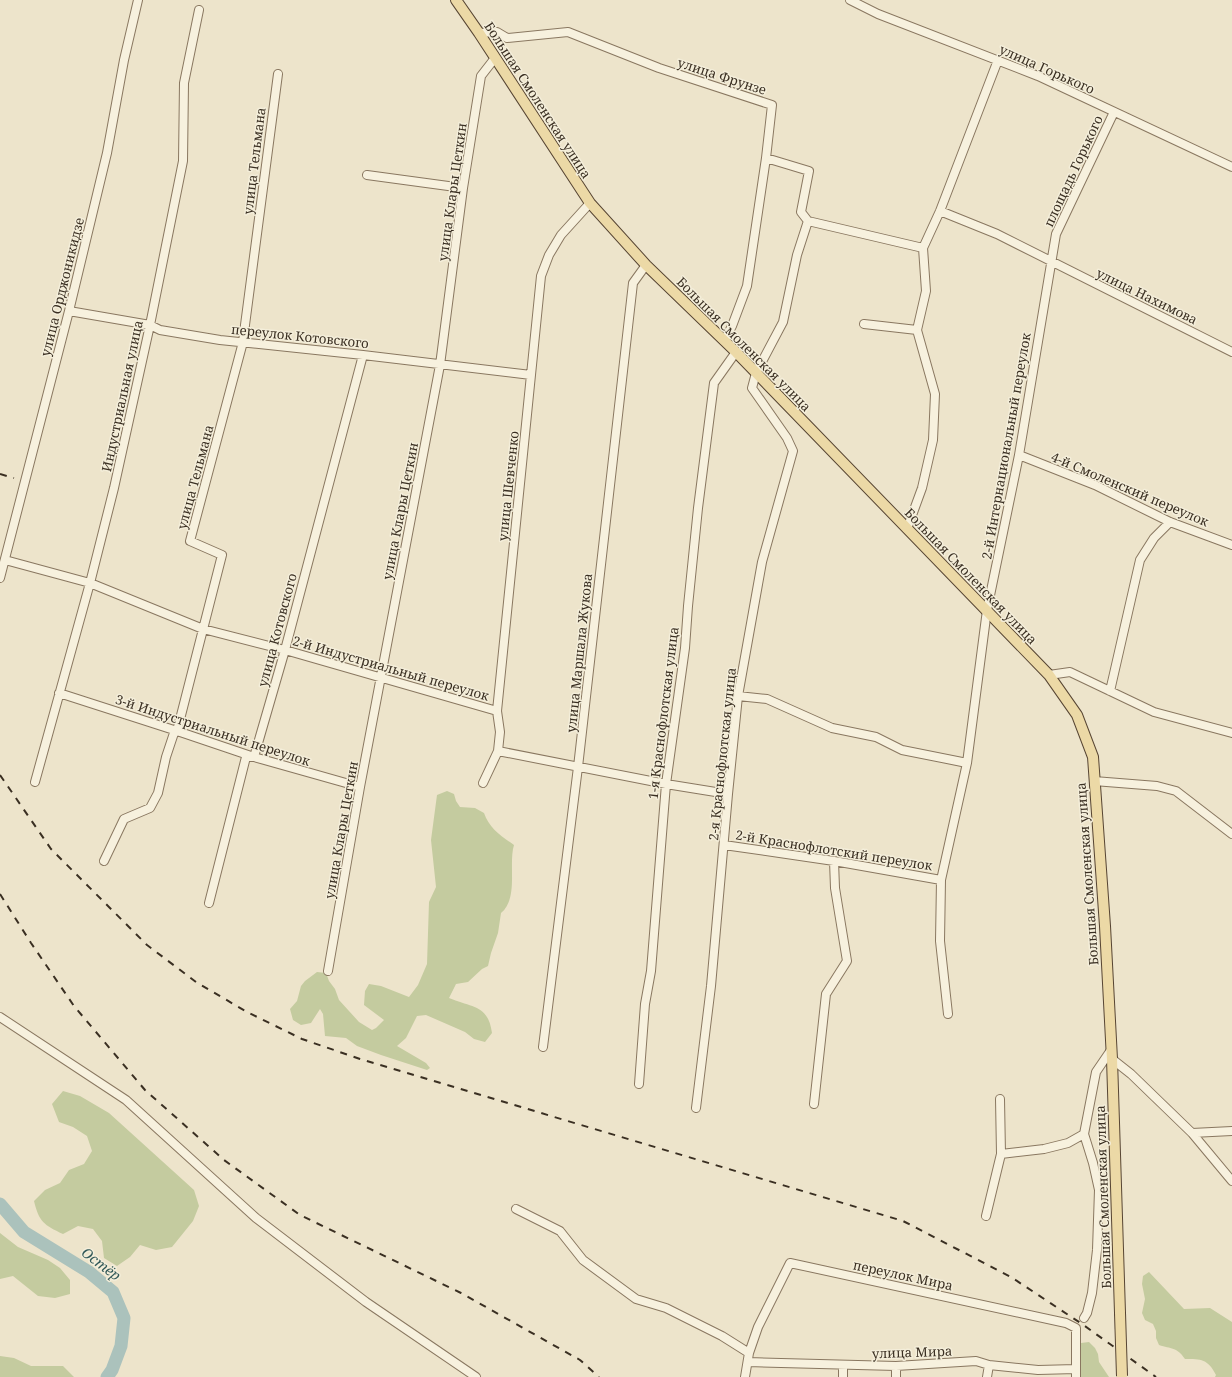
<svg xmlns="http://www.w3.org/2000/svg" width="1232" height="1377" viewBox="0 0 1232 1377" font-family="'Noto Serif',serif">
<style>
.green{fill:#c4cb9f}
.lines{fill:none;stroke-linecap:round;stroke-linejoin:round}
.river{stroke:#abc2bc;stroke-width:13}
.minor-casing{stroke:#897760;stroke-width:10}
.major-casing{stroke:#574533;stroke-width:12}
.minor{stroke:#f7f1de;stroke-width:8}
.major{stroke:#ecd9a6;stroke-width:10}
.rail{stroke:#3a2f22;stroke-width:2;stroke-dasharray:7 7;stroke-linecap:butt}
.major-bridge-casing{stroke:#574533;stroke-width:12;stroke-linecap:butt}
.major-bridge{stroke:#ecd9a6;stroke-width:10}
.labels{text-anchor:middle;stroke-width:3;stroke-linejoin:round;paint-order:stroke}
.street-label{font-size:13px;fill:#3a2f22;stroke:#f4eeda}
.water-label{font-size:14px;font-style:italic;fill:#325958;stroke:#f4eeda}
</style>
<rect width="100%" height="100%" fill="#ede4cb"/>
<path class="green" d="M447,791L454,794L456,801L460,807L475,808L484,813C489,828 501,836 514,845C508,864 519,898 501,913L498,933L491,953L488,966L482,969L468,982L456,984L449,998C472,1008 488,1004 492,1033L485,1042L474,1039L465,1032L426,1015L417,1016L406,1038L397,1046L426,1063L430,1068L427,1070L381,1055L357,1046L346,1038L325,1036L323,1014L320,1009L311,1023L301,1025L293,1020L290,1009L297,1001L301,986L305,981L317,972L326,973L329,981L335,989L339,1000L359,1022L372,1030L376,1028L384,1020L364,1005L365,991L369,984L381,986L409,997L418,985L427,964L429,902L436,887L431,840L437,795Z
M63,1091L80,1096L109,1113L194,1190L199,1206L193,1221L172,1247L156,1250L140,1245L130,1257L117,1266L104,1258L102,1241L93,1229L78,1226L63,1234C44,1225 39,1222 34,1201L45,1190L60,1183L69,1170L84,1164L92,1151L87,1136L73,1127L59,1122L52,1104Z
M0,1233L18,1247L48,1260L60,1268L70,1280V1294L55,1298L38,1296L13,1276L0,1279Z
M1149,1272L1184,1309L1210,1308L1232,1322V1377H1215L1216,1375C1208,1359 1201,1359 1185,1359C1177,1347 1171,1349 1159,1345L1156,1338V1331L1153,1324L1145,1320L1142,1313L1145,1299L1142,1284L1143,1276Z
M1089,1342L1095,1348L1098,1354L1099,1362L1109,1377H1081V1343Z
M0,1356L14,1358L31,1366H63L74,1377H0Z"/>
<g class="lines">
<path class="river" d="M0,1204L24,1232L89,1272L113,1292L124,1318L121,1346L112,1370L107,1377"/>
<defs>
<path id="minor" d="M850,0L878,14L1038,76L1232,167
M479,33L497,32L507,38L568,32L659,68L772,105L766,158L747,286L732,326L724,341
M367,175L463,188
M940,211L997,234L1232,352
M808,221L923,248
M69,311L150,325L160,330L220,340L363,355L531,375
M864,324L917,330
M1019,455L1095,485L1170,522L1232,545
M907,529L922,488L933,440L935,394L917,330L926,291L923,248L940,211L998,60
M5,560L90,583L203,629L285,650L497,711
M0,578L69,311L107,153L124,60L138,0
M1049,675L1070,672L1154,712L1232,733
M1110,691L1140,560L1154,538L1170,522
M59,693L177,731L254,757L360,787
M738,696L767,699L832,728L876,737L902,750L967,763
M498,751L666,784L728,794
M1094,781L1157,786L1176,791L1232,834
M35,782L90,583L114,488L150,325L183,161L184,83L199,10
M483,783L498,751L500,732L497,711L541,276L549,255L561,235L590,203
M724,845L834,861L941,880
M104,861L124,819L150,808L158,793L166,757L174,733L177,731L222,555L190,541L243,342L245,325L278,74
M209,903L246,757H254L285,650L363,355
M328,971L360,787L440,365L463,188L481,76L495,58
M948,1014L940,941L941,880L967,763L987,610L1019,455L1056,234L1114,112
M0,1017L126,1100L256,1218L366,1302L476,1377
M543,1047L578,767L633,283L646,265
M1112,1059L1131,1074L1192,1133L1232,1181
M639,1084L645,1004L651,971L666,784L685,648L688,606L698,508L714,383L736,352
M814,1104L826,994L847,961L835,888L834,861
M696,1108L711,986L728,794L738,696L762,562L793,451L787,438L752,388L756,373L783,322L797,255L808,221L801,212L809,171L766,158
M1192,1133L1232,1131
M1001,1154L1044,1149L1068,1143L1084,1134
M516,1209L560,1231L583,1260L636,1299L666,1308L722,1336L749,1353
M986,1216L1001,1154L1000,1099
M1084,1318L1087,1313L1092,1293L1097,1250L1099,1190L1093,1163L1084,1134L1096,1072L1111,1050
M748,1362L896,1366L976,1361L989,1365L1038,1370L1076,1369
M896,1366V1377
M745,1377L749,1353L758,1327L790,1263L1066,1323L1076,1328V1377
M843,1377V1365
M987,1377L989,1365"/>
<path id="major" d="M456,0L479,33L590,203L646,265L736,352L1049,675L1077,715L1093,757L1105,926L1112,1059L1120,1313"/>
</defs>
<use href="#minor" class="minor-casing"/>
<use href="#major" class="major-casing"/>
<use href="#minor" class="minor"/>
<use href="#major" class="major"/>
<path class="rail" d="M0,474L14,478
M0,775L51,849L147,945L196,982L247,1012L302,1039L360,1059L903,1221L1011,1277L1082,1324L1156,1377
M0,894L31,943L74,1006L145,1090L224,1160L300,1215L461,1293L580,1360L599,1377"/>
<defs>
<path id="major-bridge" d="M1120,1313L1122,1376"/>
</defs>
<use href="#major-bridge" class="major-bridge-casing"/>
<use href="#major-bridge" class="major-bridge"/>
</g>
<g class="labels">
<g class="street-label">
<text transform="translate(1047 69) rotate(24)" y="5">улица Горького</text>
<text transform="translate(722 76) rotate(18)" y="5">улица Фрунзе</text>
<text transform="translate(538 100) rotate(57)" y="5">Большая Смоленская улица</text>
<text transform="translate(254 161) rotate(-83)" y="5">улица Тельмана</text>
<text transform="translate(1073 171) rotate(-65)" y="5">площадь Горького</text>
<text transform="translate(452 192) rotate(-82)" y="5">улица Клары Цеткин</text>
<text transform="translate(62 287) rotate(-76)" y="5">улица Орджоникидзе</text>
<text transform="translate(1147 296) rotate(26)" y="5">улица Нахимова</text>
<text transform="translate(300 336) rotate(6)" y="5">переулок Котовского</text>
<text transform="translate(744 344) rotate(45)" y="5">Большая Смоленская улица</text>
<text transform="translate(122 396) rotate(-78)" y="5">Индустриальная улица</text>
<text transform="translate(1006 446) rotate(-80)" y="5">2-й Интернациональный переулок</text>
<text transform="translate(195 477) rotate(-75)" y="5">улица Тельмана</text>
<text transform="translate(508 486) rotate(-84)" y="5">улица Шевченко</text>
<text transform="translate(1130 489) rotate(23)" y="5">4-й Смоленский переулок</text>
<text transform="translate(400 511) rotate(-79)" y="5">улица Клары Цеткин</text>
<text transform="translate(971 576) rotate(46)" y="5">Большая Смоленская улица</text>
<text transform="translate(277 630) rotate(-75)" y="5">улица Котовского</text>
<text transform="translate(579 653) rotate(-84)" y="5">улица Маршала Жукова</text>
<text transform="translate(391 668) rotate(16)" y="5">2-й Индустриальный переулок</text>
<text transform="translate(663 713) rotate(-83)" y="5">1-я Краснофлотская улица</text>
<text transform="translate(213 730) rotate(18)" y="5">3-й Индустриальный переулок</text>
<text transform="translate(722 754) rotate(-84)" y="5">2-я Краснофлотская улица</text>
<text transform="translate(341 830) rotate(-80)" y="5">улица Клары Цеткин</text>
<text transform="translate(834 850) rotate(9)" y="5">2-й Краснофлотский переулок</text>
<text transform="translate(1087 874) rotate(-94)" y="5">Большая Смоленская улица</text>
<text transform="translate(1103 1197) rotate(-92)" y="5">Большая Смоленская улица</text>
<text transform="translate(903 1275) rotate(12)" y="5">переулок Мира</text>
<text transform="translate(912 1352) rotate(-2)" y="5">улица Мира</text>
</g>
<g class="water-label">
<text transform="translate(101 1264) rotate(37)" y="5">Остёр</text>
</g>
</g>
</svg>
